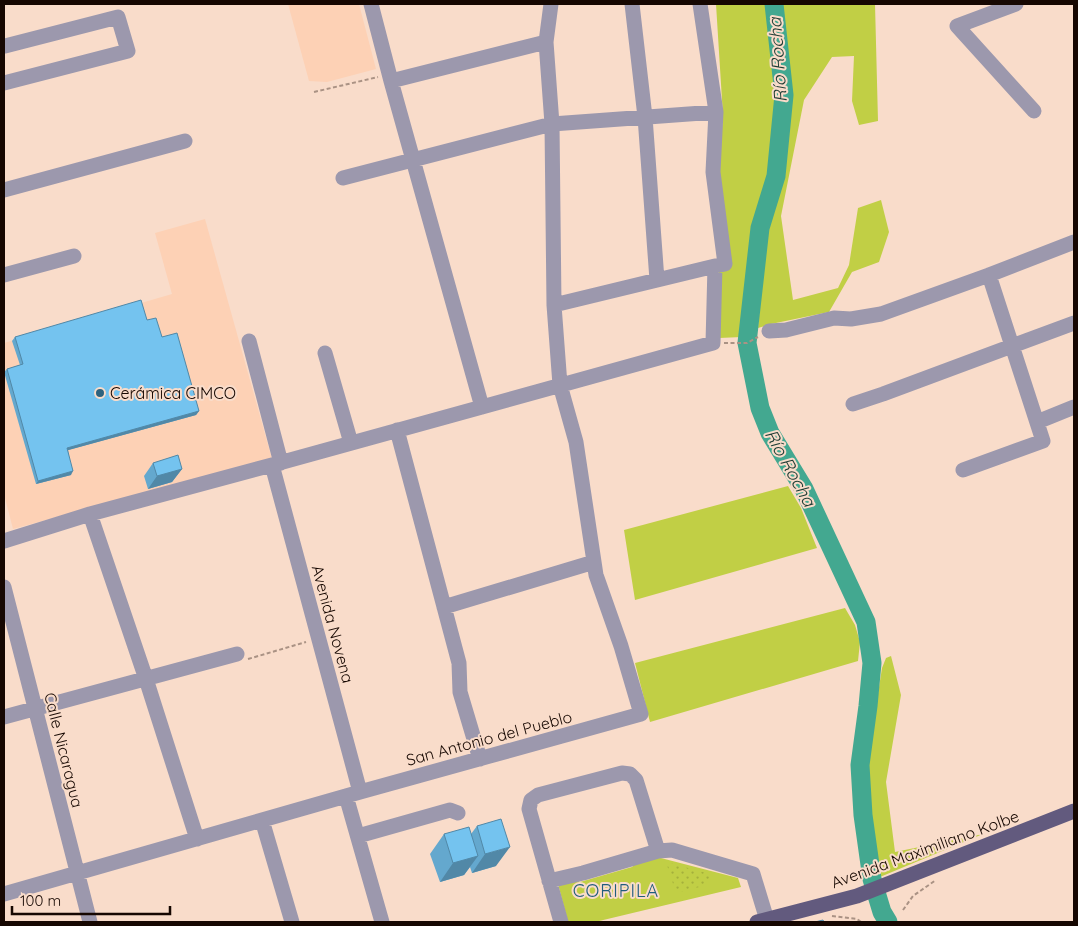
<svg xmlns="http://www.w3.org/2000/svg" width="1078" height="926" viewBox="0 0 1078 926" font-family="Quicksand,sans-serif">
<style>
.built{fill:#fdd1b5}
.grass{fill:#c1cf45}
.park{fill:url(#park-dots)}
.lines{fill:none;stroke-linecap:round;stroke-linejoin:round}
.river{stroke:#43a890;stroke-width:19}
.path{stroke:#aa9284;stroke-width:2;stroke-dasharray:4 2.5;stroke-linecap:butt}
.minor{stroke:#9c98ad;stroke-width:15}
.major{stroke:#625a7e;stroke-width:15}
.wall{fill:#64a8ce}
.shaded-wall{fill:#5188a7}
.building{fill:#74c3ef;stroke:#5188a7}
.poi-dot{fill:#2e627e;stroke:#f9dcca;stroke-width:2}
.labels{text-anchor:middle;stroke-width:4;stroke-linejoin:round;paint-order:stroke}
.poi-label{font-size:16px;fill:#160701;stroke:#f9dcca;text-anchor:start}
.street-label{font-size:16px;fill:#160701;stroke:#f9dcca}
.water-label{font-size:18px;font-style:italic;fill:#1e3c34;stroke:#f9dcca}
.neighbourhood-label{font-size:18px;letter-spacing:1px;fill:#205d7d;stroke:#f9dcca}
</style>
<defs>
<pattern id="park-dots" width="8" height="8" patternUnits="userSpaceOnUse" patternTransform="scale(1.25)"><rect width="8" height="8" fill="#c1cf45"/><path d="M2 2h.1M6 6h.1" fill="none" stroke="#a5b03b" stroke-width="1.8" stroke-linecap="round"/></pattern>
</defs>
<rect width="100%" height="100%" fill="#f9dcca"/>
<path class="built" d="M288,4H359L376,69L327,82L309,81Z
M205,219L272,459L13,529L4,494V343L172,294L155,233Z"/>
<path class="grass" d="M716,4H770L778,93L772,173L756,221L742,337L719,338L718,173L723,116Z
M781,4H875L878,121L859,125L852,101L854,56L832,57L804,100L781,216L793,300L838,288L849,265L858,208L881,200L889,232L879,262L852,272L829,312L771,324L758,328L763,269L770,215L782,181L791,98Z
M788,486L801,508L817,548L635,600L624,530Z
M845,608L855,625L860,642L858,661L650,722L635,663Z
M891,656L901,695L886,782L895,852L983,834L880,877L875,856L867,765L882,668L886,658Z
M657,857L738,878L741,887L595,922H568L558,884L575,879L580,882L632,867L637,862Z"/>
<path class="park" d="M666,862L710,874L711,884L676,893Z"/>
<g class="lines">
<path class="river" d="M774,4L784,95L776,176L760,228L747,343L760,408L770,433L804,489L866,622L872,663L868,706L860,765L863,815L872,879L882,912L888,922"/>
<path class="path" d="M314,92L378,77
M724,343H747L758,337
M248,659L306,642
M903,910L913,896L936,880
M832,916L857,919L861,922"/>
<path class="minor" d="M371,4L391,81L482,407
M632,4L645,117L657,280
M1016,4L957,26L1034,111
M391,81L546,42
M4,83L128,51L118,17L5,46
M343,178L552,124L716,112
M4,190L185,141
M4,275L74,256
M554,305L715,266
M769,331L786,330L834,318L851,319L881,314L989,275L1074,242
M249,341L281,463
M325,353L351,443
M853,404L883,394L1074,323
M1037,422L1074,407
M397,430L459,663L460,692L480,759
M272,465L360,792
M963,470L1043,441L989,275
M90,514L146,679L197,839
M4,541L90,514L272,465L713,343L715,266L725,264L713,172L716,112L700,4
M4,587L90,922
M444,607L594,562
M4,717L237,654
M346,796L382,922
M262,820L292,922
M358,836L450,810L458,813
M549,881L583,873L658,851L672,850L753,874L767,920
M4,894L360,792L641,714L621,646L596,575L576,442L560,385L554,305L552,124L546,42L551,4
M561,922L529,809L531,800L538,795L622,773L630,774L636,780L658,851"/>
<path class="major" d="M757,922L857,896L1074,811"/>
</g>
<path class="wall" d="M147,320L162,337L199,411L196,415L68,450L71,475L36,484L4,372L7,369L20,365L12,341L15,337Z
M153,463L182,469L172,482L148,489L144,476Z
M477,826L496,866L472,873L470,867L464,875L440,882L430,854L444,834H471Z"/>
<path class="shaded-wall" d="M199,411L196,415L65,451L67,448Z
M182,469L172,482L148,489L157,476Z
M73,471L71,475L36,484L38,481Z
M510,847L496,866L472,873L485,854Z
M478,856L464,875L440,882L453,863Z"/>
<path class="building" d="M141,300L147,320L156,318L162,337L177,333L199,411L67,448L73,471L38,481L7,369L23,364L15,337Z
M178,455L182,469L157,476L153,463Z
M501,819L510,847L485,854L477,826Z
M469,827L478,856L453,863L444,834Z
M823,920L824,922H815Z"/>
<circle class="poi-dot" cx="100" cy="393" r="5"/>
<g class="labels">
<g class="poi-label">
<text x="110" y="399">Cerámica CIMCO</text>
</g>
<g class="street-label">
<text transform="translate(333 624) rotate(75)" y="6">Avenida Novena</text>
<text transform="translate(489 738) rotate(-15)" y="6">San Antonio del Pueblo</text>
<text transform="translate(64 750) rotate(76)" y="6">Calle Nicaragua</text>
<text transform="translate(925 849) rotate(-20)" y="6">Avenida Maximiliano Kolbe</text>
</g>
<g class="water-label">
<text transform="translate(778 60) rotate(-94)" y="6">Río Rocha</text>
<text transform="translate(790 468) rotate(61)" y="6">Río Rocha</text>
</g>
<g class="neighbourhood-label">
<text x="616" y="897">CORIPILA</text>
</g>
</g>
<rect width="1078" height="926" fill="none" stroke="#160701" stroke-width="10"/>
<path d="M12 906v8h158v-8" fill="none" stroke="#160701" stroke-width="2.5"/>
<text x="20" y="906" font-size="15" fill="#160701" stroke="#f9dcca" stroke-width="4" paint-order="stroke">100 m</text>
</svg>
